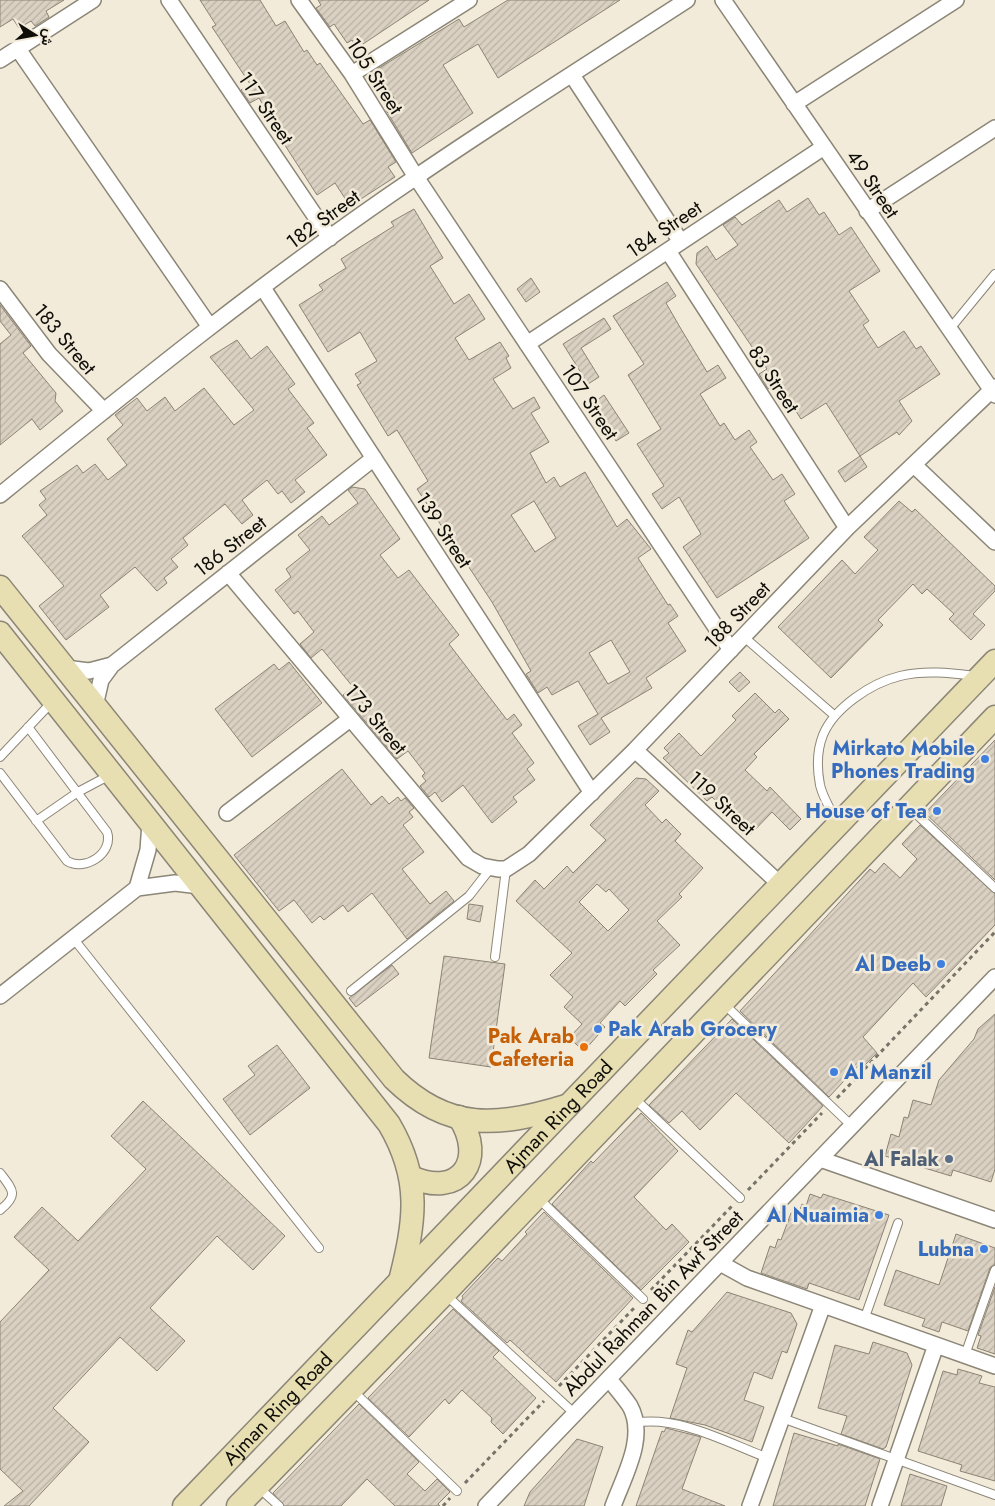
<svg xmlns="http://www.w3.org/2000/svg" width="995" height="1506" viewBox="0 0 995 1506" font-family="Jost,Vazirmatn,sans-serif">
<style>
.building{fill:url(#building-hatch);stroke:#8c8375;fill-rule:evenodd}
.lines{fill:none;stroke-linecap:round;stroke-linejoin:round}
.lane-casing{stroke:#8c8677;stroke-width:10}
.street-casing{stroke:#8c8677;stroke-width:18}
.secondary-casing{stroke:#8c8677;stroke-width:25}
.path{stroke:#777368;stroke-width:3;stroke-dasharray:4 4;stroke-linecap:butt}
.lane{stroke:#fff;stroke-width:8}
.street{stroke:#fff;stroke-width:15}
.secondary{stroke:#e7deb2;stroke-width:22}
.shop-dot{fill:#3f7fe0;stroke:#f2ebda;stroke-width:2}
.food-dot{fill:#e8710a;stroke:#f2ebda;stroke-width:2}
.service-dot{fill:#5c6f8a;stroke:#f2ebda;stroke-width:2}
.labels{text-anchor:middle;stroke-width:5;stroke-linejoin:round;paint-order:stroke}
.street-label{font-size:20px;fill:#0f0d08;stroke:#f2ebda}
.shop-label{font-size:20px;font-weight:bold;fill:#366cbe;stroke:#f2ebda;text-anchor:end}
.food-label{font-size:20px;font-weight:bold;fill:#c56008;stroke:#f2ebda;text-anchor:end}
.service-label{font-size:20px;font-weight:bold;fill:#4e5e75;stroke:#f2ebda;text-anchor:end}
</style>
<defs>
<pattern id="building-hatch" width="6" height="6" patternUnits="userSpaceOnUse" patternTransform="scale(1.25)"><rect width="6" height="6" fill="#dad1c2"/><path d="M-1 1l2-2M0 6l6-6M5 7l2-2" fill="none" stroke="#bab2a5"/></pattern>
</defs>
<rect width="100%" height="100%" fill="#f2ebda"/>
<path class="building" d="M0,0H64L46,11L49,17L35,26L31,21L19,28L13,19L0,27Z
M200,0H260L276,26L285,21L304,52L307,50L317,65L320,63L363,124L370,120L396,162L388,167L395,177L350,206L335,183L317,195L279,136L281,134L259,98L250,103L241,90L250,84L212,27L216,25Z
M318,0H429L357,48L352,40L347,43L334,24L330,27L316,8L321,5Z
M508,0H620L498,78L478,44L443,65L473,113L412,153L386,110L397,103L376,70L459,19L464,27Z
M808,198L819,215L824,212L839,235L851,227L880,271L849,291L869,321L863,325L878,348L904,331L916,349L921,346L940,374L899,401L912,421L899,435L897,432L860,456L826,403L801,419L778,383L768,389L759,374L767,369L696,264L697,253L707,246L716,260L738,245L723,225L735,217L742,225L779,200L787,212Z
M414,209L443,258L430,266L454,304L469,294L485,319L455,338L469,360L500,342L509,356L506,358L511,368L493,379L513,409L534,397L540,408L531,413L549,442L530,453L546,483L554,477L560,487L585,472L617,527L627,519L651,549L638,558L668,605L670,604L678,616L668,623L686,651L646,678L652,688L601,718L610,732L590,745L578,726L598,714L578,681L552,695L547,687L538,693L526,674L531,671L492,602L417,489L428,481L397,430L388,436L357,385L361,383L355,374L377,361L360,332L328,352L299,305L323,290L319,285L346,268L341,259L394,226L391,222ZM534,501L556,538L535,552L511,515ZM611,640L630,672L608,684L589,653Z
M531,278L540,292L526,302L517,289Z
M667,282L676,296L666,303L681,329L707,372L718,365L726,378L700,394L720,426L724,423L735,440L749,430L757,442L750,447L773,480L782,474L795,494L784,501L809,538L717,598L683,547L701,534L679,497L662,509L652,494L664,486L637,444L661,429L628,375L644,364L613,316Z
M0,305L31,346L23,353L56,393L55,401L63,411L40,430L32,419L0,445V344L11,335L0,321Z
M604,318L611,329L581,348L599,377L588,384L563,344Z
M237,340L251,359L267,346L295,384L288,389L314,423L307,428L327,455L295,480L305,492L291,503L282,491L278,494L267,480L242,500L253,515L242,524L225,504L205,520L183,538L188,545L171,559L178,567L164,578L167,583L157,591L135,567L100,595L109,607L66,640L39,606L64,586L22,536L47,515L39,505L46,499L40,491L77,465L83,473L95,464L108,480L127,465L107,439L123,425L115,415L137,398L147,411L165,397L175,411L204,388L234,425L254,410L210,357Z
M604,395L629,433L616,441L592,404Z
M860,456L867,467L845,482L838,471Z
M352,487L365,489L400,539L380,555L398,578L409,570L459,635L449,644L507,720L514,714L522,725L512,733L534,763L527,769L535,780L513,797L517,802L492,823L463,785L442,802L435,792L429,797L420,786L426,781L422,776L425,773L408,751L397,759L343,695L353,687L322,649L311,658L300,644L314,632L298,611L294,614L275,590L291,577L286,569L310,550L298,535L322,516L329,525L358,503L348,490Z
M899,501L912,512L915,509L995,586V591L973,614L985,625L971,640L949,619L954,614L927,589L922,594L913,584L878,620L883,625L831,678L778,627L842,560L855,574L878,550L864,537Z
M289,662L322,703L252,757L215,709L274,664L279,670Z
M740,672L750,682L739,692L729,682Z
M755,693L775,713L779,709L789,719L754,754L757,757L745,770L767,791L770,787L801,819L790,830L772,812L750,835L712,797L707,801L663,758L669,753L664,748L679,733L701,756L736,720L732,716Z
M995,740V880L925,813Z
M342,769L371,805L382,796L389,804L398,797L401,801L405,798L414,808L409,812L413,817L403,825L424,852L402,869L430,904L446,891L454,901L407,939L372,893L348,912L343,905L324,920L320,916L312,923L294,900L279,911L234,855Z
M636,778L646,779L659,791L645,805L662,823L666,819L681,834L675,841L703,868L679,894L682,897L657,921L680,945L653,970L657,974L625,1006L620,1001L600,1023L605,1027L584,1051L569,1038L582,1024L564,1007L573,997L550,975L572,953L516,901L535,880L544,889L567,866L573,873L606,840L590,825ZM597,884L606,892L609,889L629,910L608,931L579,902Z
M920,825L995,894V925L926,997L913,983L863,1037L877,1053L861,1069L858,1066L829,1097L740,1011L870,869L875,873L884,863L900,878L917,859L902,844Z
M469,904L483,906L480,922L467,919Z
M444,956L505,964L491,1067L429,1058Z
M392,965L399,974L356,1007L349,998Z
M995,1014V1169L991,1182L953,1170L951,1176L885,1156L891,1134L899,1137L904,1117L908,1118L913,1100L931,1105L939,1080L974,1039L978,1029Z
M732,1019L823,1106L789,1143L736,1093L700,1130L682,1111L669,1123L649,1105Z
M277,1045L310,1088L250,1135L223,1099L255,1075L248,1066Z
M143,1101L285,1236L253,1270L217,1236L150,1308L185,1341L157,1371L120,1337L53,1408L89,1442L29,1506H4L23,1491L0,1469V1322L49,1270L14,1237L42,1207L78,1241L146,1169L111,1136Z
M641,1113L678,1151L634,1197L666,1230L672,1224L689,1242L641,1290L552,1204L591,1161L593,1163Z
M810,1194L821,1198L823,1194L889,1215L859,1300L809,1283L807,1289L761,1273L770,1246L775,1248L778,1239L781,1240L791,1213L798,1215L802,1204L806,1206Z
M544,1212L633,1298L556,1382L510,1340L507,1343L461,1301L463,1298L462,1296L498,1258L502,1261L527,1234L525,1232Z
M956,1234L995,1248V1264L990,1268L968,1331L942,1322L939,1332L922,1326L925,1319L884,1305L896,1270L939,1285Z
M995,1287V1354L977,1348L981,1336L978,1335Z
M727,1292L791,1313L797,1324L787,1353L782,1351L772,1379L754,1372L744,1400L764,1407L752,1442L705,1425L670,1418L687,1368L676,1364L688,1330L692,1332Z
M453,1309L499,1351L493,1357L536,1398L503,1434L491,1422L492,1418L462,1390L449,1404L445,1399L409,1437L368,1398Z
M873,1342L907,1353L912,1365L886,1447L883,1449L841,1434L847,1416L818,1408L835,1345L869,1354Z
M958,1369L982,1376L979,1383L995,1387V1481L960,1471L962,1465L918,1451L943,1371L957,1375Z
M359,1404L419,1462L407,1474L425,1491L437,1479L450,1492L438,1504L440,1506H395L367,1479L341,1506H284L273,1493Z
M666,1428L701,1437L682,1489L725,1506H636L662,1431L664,1432Z
M794,1433L838,1446V1444L880,1459L865,1506H773Z
M577,1439L603,1447L584,1506H524L530,1492Z
M910,1474L947,1486L941,1506H901Z"/>
<g class="lines">
<defs>
<path id="lane" d="M949,330L995,274
M744,637L835,716
M0,757L52,702
M0,773L67,861C85,872 114,853 107,832L28,727
M911,809L995,888
M36,821L78,792L110,775
M838,823C831,811 823,798 820,785C817,769 817,750 823,735C834,708 871,683 900,676C925,670 950,673 976,676
M73,938L319,1248
M495,957L506,869
M351,991L469,896L490,869
M724,1004L852,1126
M634,1098L740,1198
M0,1173C13,1190 19,1195 0,1210
M538,1198L643,1299
M446,1295L575,1414
M864,1320L898,1223
M965,1355L995,1270
M353,1391L457,1491
M782,1418L995,1495
M635,1423C678,1415 728,1443 768,1458
M258,1487L279,1506"/>
<path id="street" d="M169,0L330,238
M299,0L352,74L416,177L731,650
M723,0L995,395
M18,49L210,327
M0,60L93,0
M352,74L469,0
M572,75L681,242
M794,104L956,0
M867,211L995,128
M668,251L847,528
M263,288L592,793
M0,289L49,354L104,411
M527,344L824,147
M914,465L995,542
M0,495C135,385 271,275 416,177C505,116 596,59 687,0
M228,573L468,858L482,866L498,869H506L529,854L635,750L847,528L995,387
M65,668L89,671L112,665
M95,706L101,680L112,665L374,458
M635,750L781,885
M227,813L350,719
M137,888L148,850L150,823
M0,996L137,888L175,883L200,886
M820,1159L995,1220
M720,1263L747,1278L995,1366
M609,1379C616,1388 624,1397 630,1406C647,1437 624,1476 613,1506
M486,1506L995,977
M750,1506L823,1305
M880,1506L936,1345"/>
<g id="secondary">
<path d="M0,587L394,1079C448,1132 499,1127 566,1106"/>
<path d="M0,633L389,1124C422,1180 415,1221 400,1281"/>
<path d="M411,1177C460,1199 487,1160 459,1117"/>
<path id="s1" d="M184,1506L995,661"/>
<path d="M238,1506L444,1294L995,717"/>
</g>
</defs>
<use href="#lane" class="lane-casing"/>
<use href="#street" class="street-casing"/>
<use href="#secondary" class="secondary-casing"/>
<path class="path" d="M837,1098L995,932
M748,1190L822,1113
M651,1290L733,1205
M559,1386L636,1306
M465,1483L544,1401
M443,1506L450,1498"/>
<use href="#lane" class="lane"/>
<use href="#street" class="street"/>
<use href="#secondary" class="secondary"/>
</g>
<g class="shop-dot">
<circle cx="985" cy="759" r="5"/>
<circle cx="937" cy="811" r="5"/>
<circle cx="941" cy="964" r="5"/>
<circle cx="598" cy="1029" r="5"/>
<circle cx="834" cy="1072" r="5"/>
<circle cx="879" cy="1215" r="5"/>
<circle cx="984" cy="1249" r="5"/>
</g>
<circle class="food-dot" cx="584" cy="1047" r="5"/>
<circle class="service-dot" cx="949" cy="1159" r="5"/>
<g class="labels">
<g class="street-label">
<text transform="translate(375 76) rotate(57)" y="7">105 Street</text>
<text transform="translate(266 108) rotate(56)" y="7">117 Street</text>
<text transform="translate(873 184) rotate(56)" y="7">49 Street</text>
<text transform="translate(323 219) rotate(-36)" y="7">182 Street</text>
<text transform="translate(664 229) rotate(-34)" y="7">184 Street</text>
<text transform="translate(65 339) rotate(50)" y="7">183 Street</text>
<text transform="translate(774 379) rotate(57)" y="7">83 Street</text>
<text transform="translate(590 402) rotate(56)" y="7">107 Street</text>
<text transform="translate(444 530) rotate(57)" y="7">139 Street</text>
<text transform="translate(230 546) rotate(-38)" y="7">186 Street</text>
<text transform="translate(737 615) rotate(-46)" y="7">188 Street</text>
<text transform="translate(376 719) rotate(50)" y="7">173 Street</text>
<text transform="translate(722 803) rotate(43)" y="7">119 Street</text>
<text dy="7" stroke="none"><textPath href="#s1" startOffset="540">Ajman Ring Road</textPath></text>
<text transform="translate(653 1303) rotate(-46)" y="7">Abdul Rahman Bin Awf Street</text>
<text dy="7" stroke="none"><textPath href="#s1" startOffset="135">Ajman Ring Road</textPath></text>
</g>
<g class="shop-label">
<text x="975" y="755">Mirkato Mobile<tspan x="975" dy="23">Phones Trading</tspan></text>
<text x="927" y="818">House of Tea</text>
<text x="931" y="971">Al Deeb</text>
<text x="608" y="1036" text-anchor="start">Pak Arab Grocery</text>
<text x="844" y="1079" text-anchor="start">Al Manzil</text>
<text x="869" y="1222">Al Nuaimia</text>
<text x="974" y="1256">Lubna</text>
</g>
<g class="food-label">
<text x="574" y="1043">Pak Arab<tspan x="574" dy="23">Cafeteria</tspan></text>
</g>
<g class="service-label">
<text x="939" y="1166">Al Falak</text>
</g>
</g>
<g transform="translate(35 35) rotate(101)" stroke="#f2ebda" stroke-width="4" paint-order="stroke">
<path d="M0-4L9 19L0 12L-9 19Z" fill="#0f0d08"/>
<text y="-8" font-size="14" font-weight="bold" text-anchor="middle" fill="#0f0d08">ش</text>
</g>
</svg>
